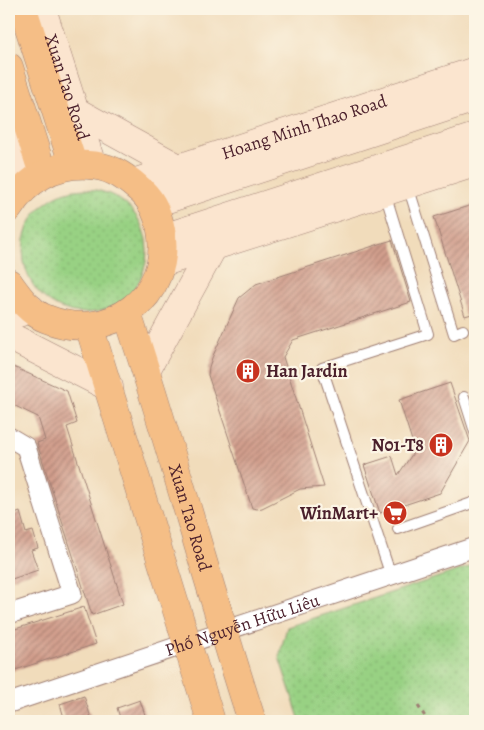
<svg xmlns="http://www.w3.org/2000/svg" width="484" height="730" viewBox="0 0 484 730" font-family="Alegreya,serif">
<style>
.grass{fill:url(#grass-dots);stroke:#717857}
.building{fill:url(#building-hatch)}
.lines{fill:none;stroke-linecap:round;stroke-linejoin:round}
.service-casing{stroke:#9e7e73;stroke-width:12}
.minor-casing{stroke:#9e7e73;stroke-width:21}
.secondary-casing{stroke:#9e7e73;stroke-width:29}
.primary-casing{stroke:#9e7e73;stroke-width:29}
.path{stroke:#9e7e73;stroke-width:3;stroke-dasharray:4 4;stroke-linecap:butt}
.service{stroke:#fff;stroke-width:10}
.minor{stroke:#fff;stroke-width:19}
.secondary{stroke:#fbe5cf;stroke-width:28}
.primary{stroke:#f5be86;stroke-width:28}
.labels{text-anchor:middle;stroke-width:4.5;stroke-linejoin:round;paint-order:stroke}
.street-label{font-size:18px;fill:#4a1f2b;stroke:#fcf5e5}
.poi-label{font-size:18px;font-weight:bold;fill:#4a1f2b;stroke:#fcf5e5;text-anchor:end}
</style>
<defs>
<pattern id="grass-dots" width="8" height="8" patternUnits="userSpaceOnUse" patternTransform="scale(1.25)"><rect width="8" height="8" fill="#98d183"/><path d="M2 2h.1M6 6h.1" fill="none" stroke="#84b371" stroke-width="1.8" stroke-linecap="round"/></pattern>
<pattern id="building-hatch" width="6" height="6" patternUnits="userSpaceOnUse" patternTransform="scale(1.25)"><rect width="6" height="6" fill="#d29f8d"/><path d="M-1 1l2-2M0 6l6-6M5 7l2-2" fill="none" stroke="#ac8173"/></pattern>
</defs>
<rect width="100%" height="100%" fill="#fcf5e5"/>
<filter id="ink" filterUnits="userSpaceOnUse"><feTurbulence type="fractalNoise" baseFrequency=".02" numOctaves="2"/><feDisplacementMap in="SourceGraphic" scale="10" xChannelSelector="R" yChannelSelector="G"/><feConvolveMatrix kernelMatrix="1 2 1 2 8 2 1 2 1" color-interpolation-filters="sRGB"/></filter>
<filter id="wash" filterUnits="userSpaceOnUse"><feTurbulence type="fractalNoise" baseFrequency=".0096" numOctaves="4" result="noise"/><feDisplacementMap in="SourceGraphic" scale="20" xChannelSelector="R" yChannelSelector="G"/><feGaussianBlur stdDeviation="1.12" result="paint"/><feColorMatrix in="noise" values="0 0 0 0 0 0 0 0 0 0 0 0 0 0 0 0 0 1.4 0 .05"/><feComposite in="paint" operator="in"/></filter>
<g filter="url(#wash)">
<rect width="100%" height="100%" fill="#f1dcbb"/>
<path class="grass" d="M23 251a62 62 0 1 1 124 0a62 62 0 1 1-124 0Z
M475,565V721H300L279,657L287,627Z"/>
<g id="blocks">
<path class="building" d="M475,204V313L465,316L434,217Z
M392,240L411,302L293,340L283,357L324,487L300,489L262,508L257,509L252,508L208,375L209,367L212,358L239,298L256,284Z
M9,365L67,391L77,423L67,427L123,604L92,615L37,443L45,440L38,417L9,403Z
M450,383L470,441L440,493L380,513L364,465L392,456L398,475L415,450L399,400Z
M20,512L26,533L33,531L38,548L31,550L38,570L9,580V516Z
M84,607L96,644L9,672V631Z
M84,696L92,721H65L60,704Z
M140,700L147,721H121L117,708Z"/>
</g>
</g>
<g filter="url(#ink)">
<use href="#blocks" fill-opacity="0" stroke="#9e7e73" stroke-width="1"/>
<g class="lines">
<defs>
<path id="service" d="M408,186L454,334L463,330
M385,193L428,334L322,368L391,576
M464,397L475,432
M398,529L475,502"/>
<g id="minor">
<path d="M9,437L26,447L72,594L9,614"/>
<path id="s1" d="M9,703L475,547"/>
</g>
<g id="secondary">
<path id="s2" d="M42,9L92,165"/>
<path d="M75,111L180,169"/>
<path d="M9,129L26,185"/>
<path id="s3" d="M133,183L475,71"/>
<path d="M152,204L475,98"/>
<path d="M163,238L475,137"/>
<path d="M161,263L475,163"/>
<path d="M9,316L31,309"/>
<path d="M9,336L109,387"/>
<path d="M146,370L213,247"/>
</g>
<g id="primary">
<path d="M23,9L73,164"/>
<path d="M9,67L43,174"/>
<path d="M9,208C26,180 54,163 88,165C109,166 122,174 138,188C151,198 158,214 161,230C173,297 109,344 47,319C30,313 19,297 9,283"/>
<path id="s4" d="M127,313C172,448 208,586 252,721"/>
<path d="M89,326L211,721"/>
</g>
</defs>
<use href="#service" class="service-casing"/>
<use href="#minor" class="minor-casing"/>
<use href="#secondary" class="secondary-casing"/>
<use href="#primary" class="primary-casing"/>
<path class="path" d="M418,706L428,721"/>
<use href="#service" class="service"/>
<use href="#minor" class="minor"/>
<use href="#secondary" class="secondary"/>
<use href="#primary" class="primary"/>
</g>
</g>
<defs>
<symbol id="building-disc" viewBox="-11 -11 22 22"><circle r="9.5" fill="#c8321e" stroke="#fcf5e5"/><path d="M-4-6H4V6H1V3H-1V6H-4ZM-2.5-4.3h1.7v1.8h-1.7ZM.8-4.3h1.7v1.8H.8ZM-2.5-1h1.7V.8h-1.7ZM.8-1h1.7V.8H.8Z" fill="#fff"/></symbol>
<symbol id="supermarket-disc" viewBox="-11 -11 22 22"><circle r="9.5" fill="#c8321e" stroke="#fcf5e5"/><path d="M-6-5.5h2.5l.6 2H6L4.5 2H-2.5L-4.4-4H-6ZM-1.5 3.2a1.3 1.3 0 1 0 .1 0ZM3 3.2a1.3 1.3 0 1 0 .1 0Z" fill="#fff"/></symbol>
</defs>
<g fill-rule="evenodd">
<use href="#building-disc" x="234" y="357" width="28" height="28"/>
<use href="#building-disc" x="427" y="431" width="28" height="28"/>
<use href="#supermarket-disc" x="381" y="499" width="28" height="28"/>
</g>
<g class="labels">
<g class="street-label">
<text dy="6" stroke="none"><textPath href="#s2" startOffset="82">Xuan Tao Road</textPath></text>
<text dy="6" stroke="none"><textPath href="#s3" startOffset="180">Hoang Minh Thao Road</textPath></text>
<text dy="6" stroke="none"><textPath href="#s4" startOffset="214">Xuan Tao Road</textPath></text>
<text dy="6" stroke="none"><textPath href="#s1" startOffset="246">Phố Nguyễn Hữu Liêu</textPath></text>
</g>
<g class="poi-label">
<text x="266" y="377" text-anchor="start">Han Jardin</text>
<text x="424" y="451">N01-T8</text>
<text x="378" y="519">WinMart+</text>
</g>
</g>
<rect width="484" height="730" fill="none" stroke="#fcf5e5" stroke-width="30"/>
</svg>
